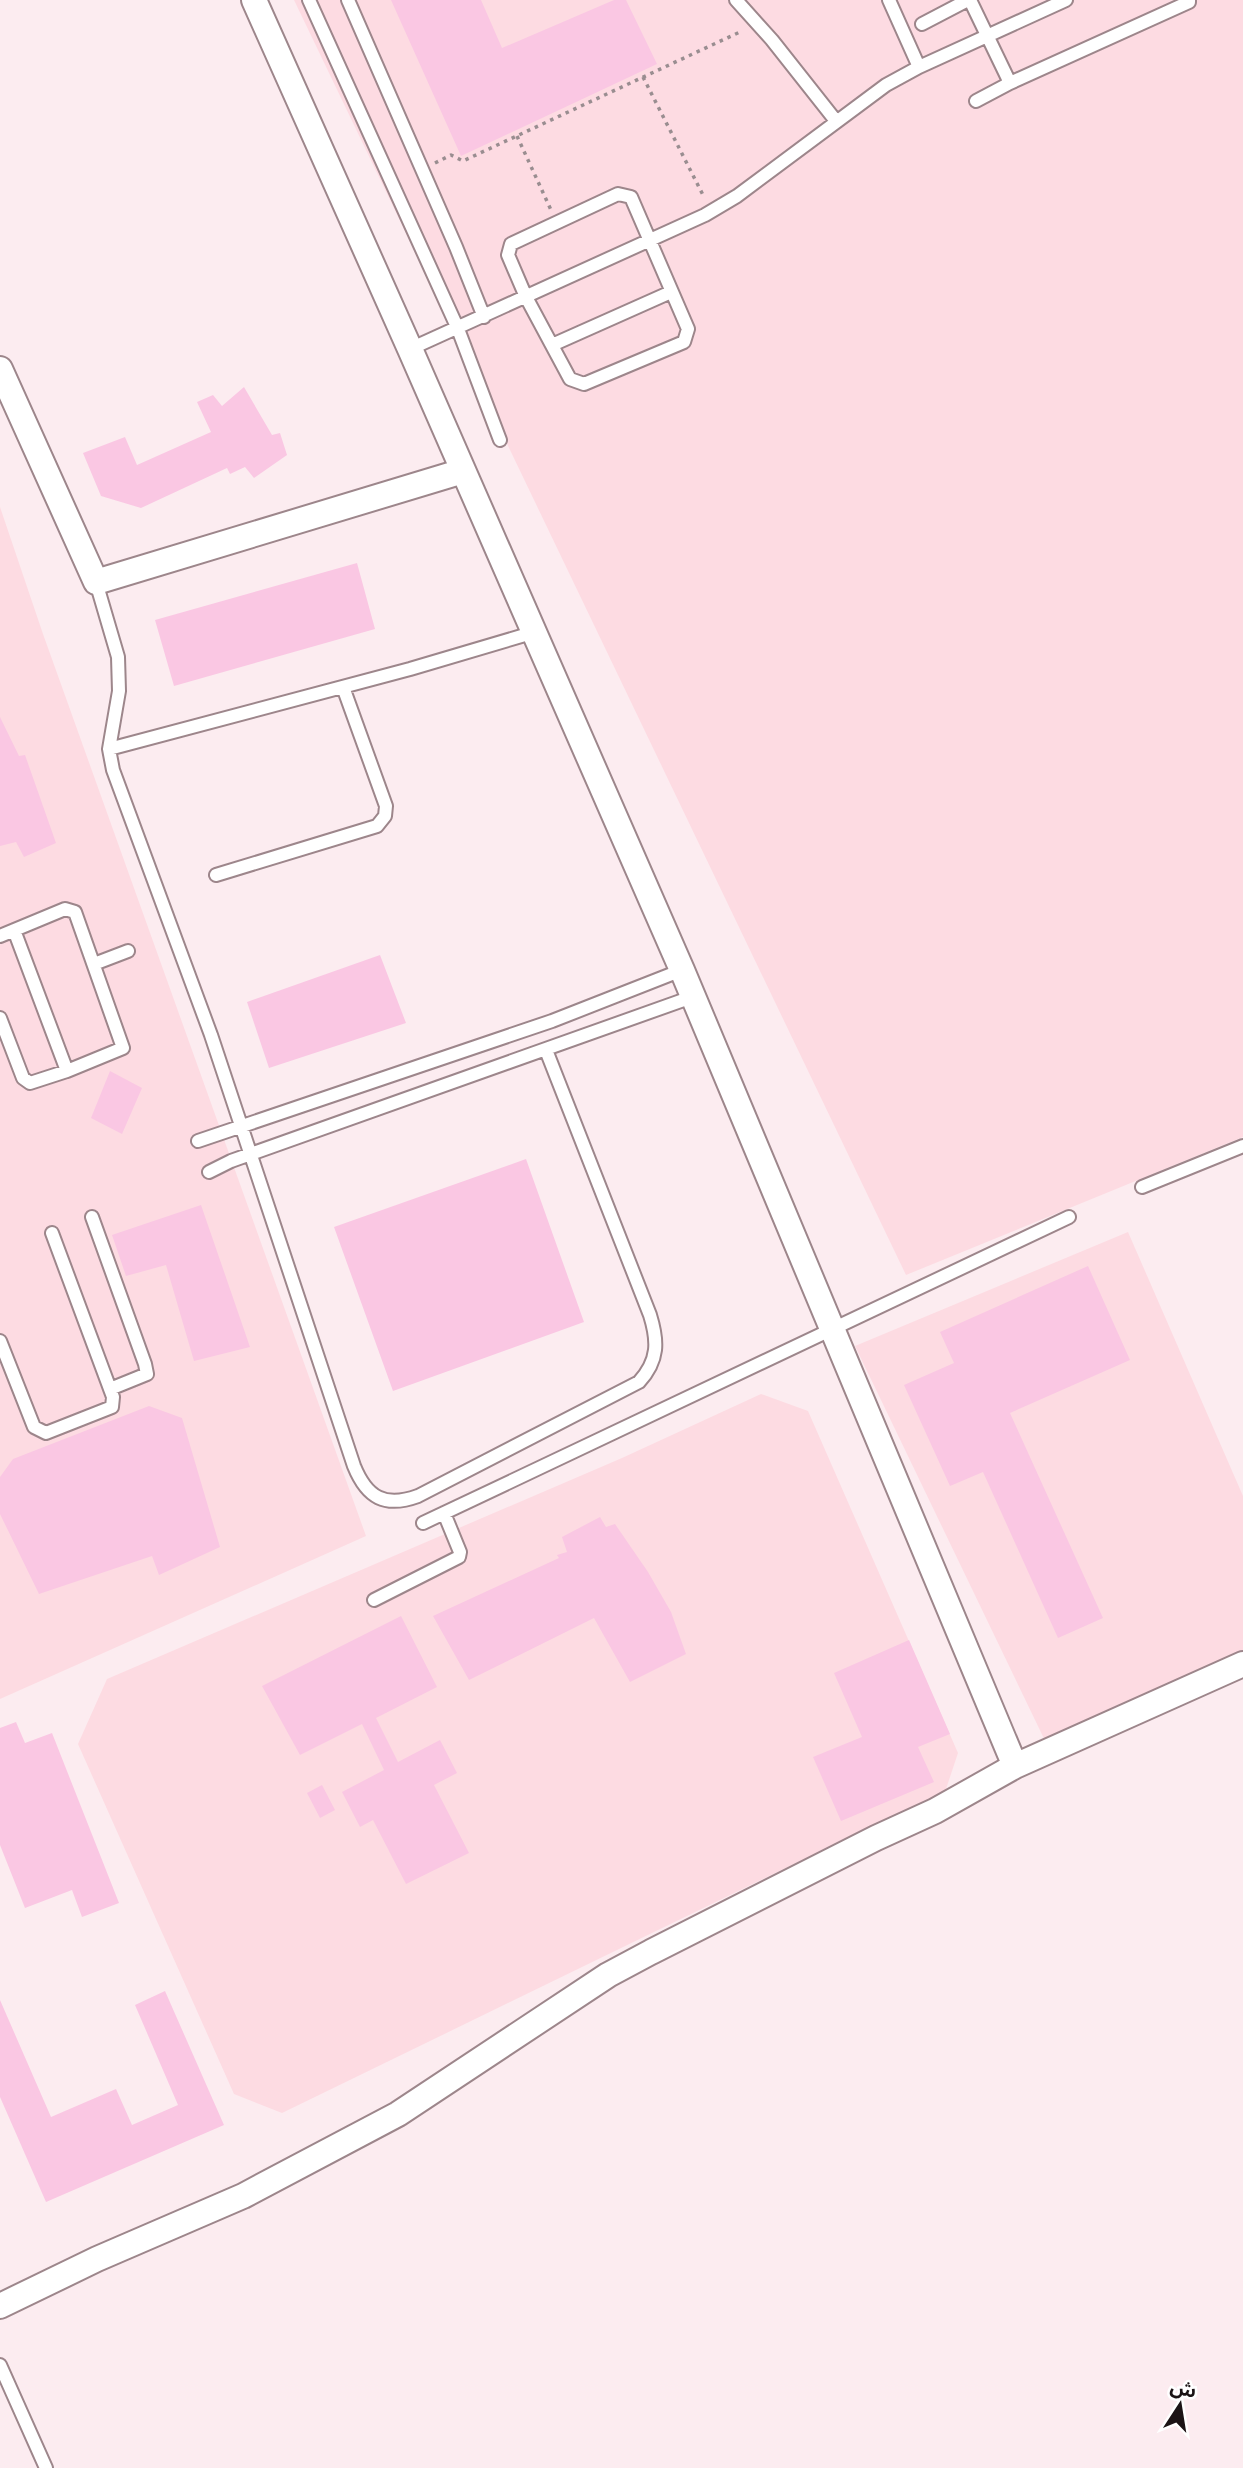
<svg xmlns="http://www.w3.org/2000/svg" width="1243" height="2468" viewBox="0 0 1243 2468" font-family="Jost,'Noto Sans Arabic',sans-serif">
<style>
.built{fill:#fddbe2}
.building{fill:#fac7e3}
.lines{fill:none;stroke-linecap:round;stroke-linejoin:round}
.service-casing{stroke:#9d868b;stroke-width:16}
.minor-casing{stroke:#9d868b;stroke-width:28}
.path{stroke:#998d90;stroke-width:3.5;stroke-dasharray:3.5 5;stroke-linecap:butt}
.service{stroke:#fff;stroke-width:12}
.minor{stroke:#fff;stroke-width:24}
</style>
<rect width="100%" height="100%" fill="#fcecf0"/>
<path class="built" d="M294,0H1243V1137L906,1275Z
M0,507L43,634L366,1536L0,1699Z
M1128,1232L1243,1496V1660L1050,1751L855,1346Z
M761,1394L808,1411L958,1753L944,1795L798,1862L282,2113L234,2094L78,1744L107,1679L622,1458Z"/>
<path class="building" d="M391,0H481L502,48L614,0H626L657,64L461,156Z
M244,387L272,435L280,433L287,455L254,478L245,467L230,474L227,468L141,508L101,496L83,453L125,437L137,465L211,432L197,402L213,395L222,406Z
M357,563L375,629L174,686L155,620Z
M0,717L19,756L25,755L56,843L24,857L16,842L0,846Z
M380,955L406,1023L269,1068L247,1002Z
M110,1071L142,1088L122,1134L91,1118Z
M526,1159L584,1322L393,1391L334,1227Z
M201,1205L250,1347L194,1361L166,1265L126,1276L112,1235Z
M1088,1266L1130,1360L1010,1413L1103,1618L1058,1638L983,1472L950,1486L904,1385L954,1363L940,1332Z
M149,1406L182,1418L220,1547L159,1575L152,1556L39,1594L0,1514V1477L13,1459Z
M600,1517L606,1527L615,1524L648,1572L671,1612L686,1654L630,1682L594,1618L469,1680L433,1616L559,1558L557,1555L567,1552L562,1537Z
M401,1616L437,1687L376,1718L398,1762L440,1740L457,1773L434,1785L469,1853L406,1884L373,1820L360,1827L342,1792L384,1770L362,1724L300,1755L262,1686Z
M909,1640L950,1734L918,1747L934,1782L841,1821L813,1757L862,1737L834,1673Z
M16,1722L25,1743L52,1733L119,1903L82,1917L72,1890L25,1908L0,1845V1728Z
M322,1785L335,1810L320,1818L307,1793Z
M165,1991L224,2125L46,2202L0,2097V2000L51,2117L116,2089L132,2125L178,2105L135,2005Z"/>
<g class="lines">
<defs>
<path id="service" d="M309,0L458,329L500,440
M348,0L456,247L484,317
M736,0L772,40L836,121
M889,0L919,67
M970,0L1010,83L1189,2V0
M922,24L968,0
M976,101L1010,83
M618,194L631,197L688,329L684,342L584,384L570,379L526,297L508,255L511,244Z
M552,345L671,292
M410,349L705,215L737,196L886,85L919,67L1066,0
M96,582L118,657L119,691L109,749L113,770L211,1035L354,1466C367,1498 385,1508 418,1496L639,1382C659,1360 658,1341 650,1315L546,1050
M109,749L410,669L535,632
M216,875L377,826L385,816L386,806L343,687
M14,930L67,1071
M0,936L65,909L75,912L123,1048L67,1071L30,1083L23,1078L0,1018
M94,964L128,951
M198,1141L552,1021L682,970
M209,1172L231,1161L692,997
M1142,1187L1243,1146
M92,1217L145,1364L147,1374L110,1389
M0,1341L34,1427L46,1433L112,1407L113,1397L52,1233
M423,1523L1069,1217
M374,1600L459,1557L460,1552L444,1513
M0,2365L46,2468"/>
<path id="minor" d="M254,0L410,349L682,970L1015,1766
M0,369L96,582L463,471
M0,2306L97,2259L243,2196L398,2114L608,1975L651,1952L876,1838L935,1811L1015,1766L1243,1664"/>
</defs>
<use href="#service" class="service-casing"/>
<use href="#minor" class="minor-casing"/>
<path class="path" d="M643,77L704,197
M517,136L551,210
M435,163L451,155L463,161L742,31"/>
<use href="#service" class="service"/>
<use href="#minor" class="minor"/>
</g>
<g transform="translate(1180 2405) rotate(12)" stroke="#ffffff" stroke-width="5" paint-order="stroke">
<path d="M0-5L12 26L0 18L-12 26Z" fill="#1b1315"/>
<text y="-10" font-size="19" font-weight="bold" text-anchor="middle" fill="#1b1315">ش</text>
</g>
</svg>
